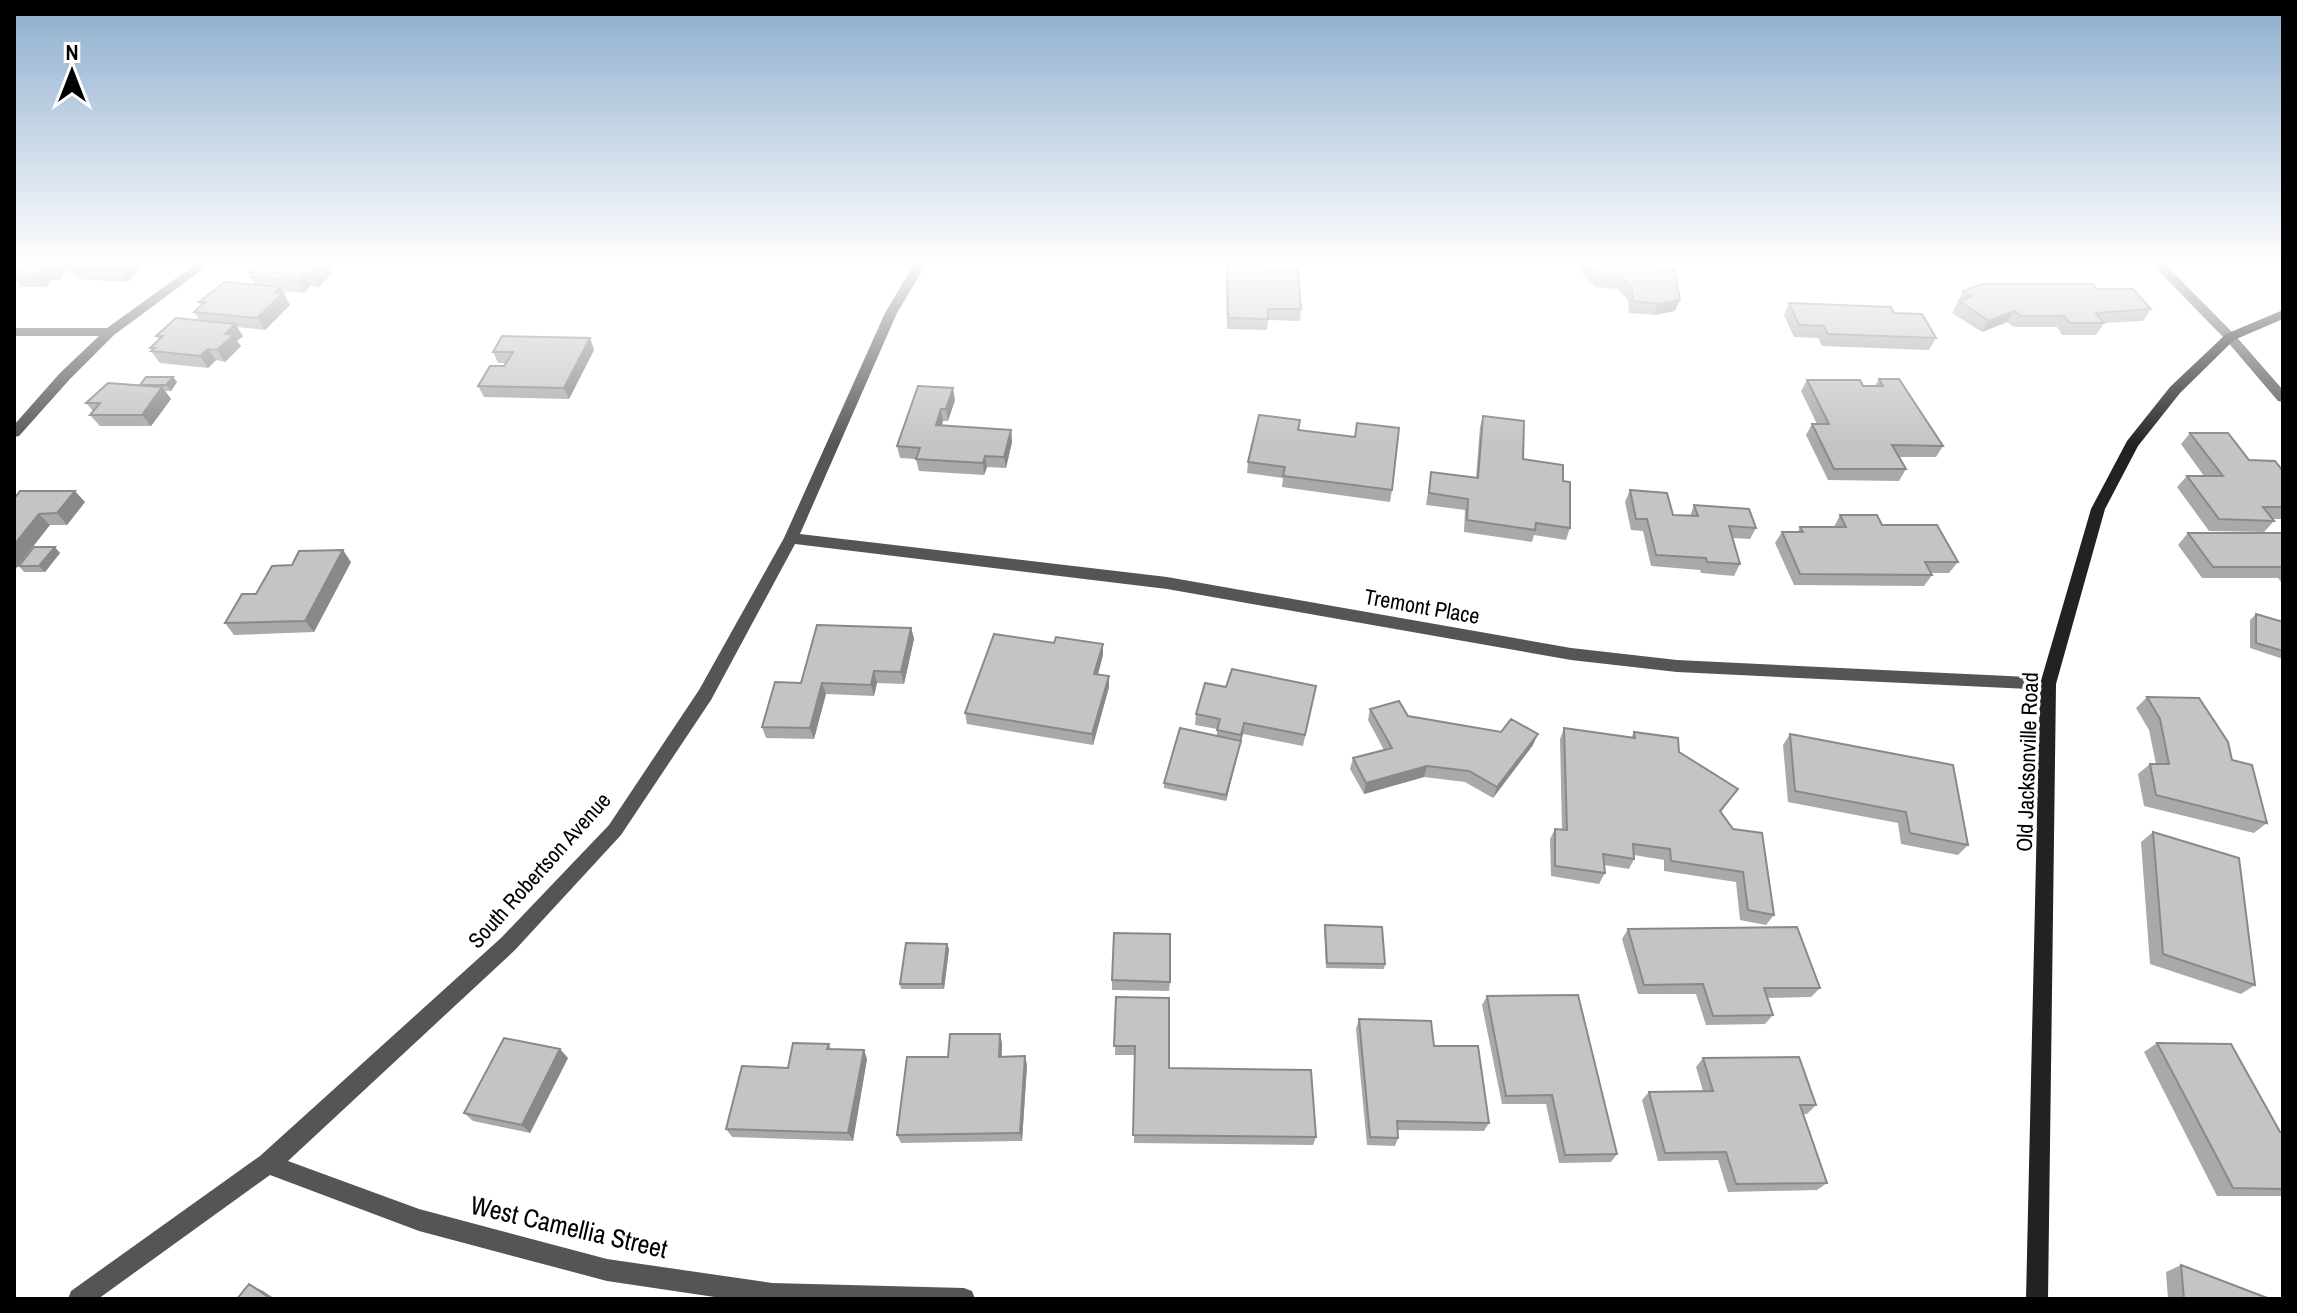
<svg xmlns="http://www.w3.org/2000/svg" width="2297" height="1313" viewBox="0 0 2297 1313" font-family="'Archivo Narrow',sans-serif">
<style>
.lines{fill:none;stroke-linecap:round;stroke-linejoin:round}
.street{fill:#555;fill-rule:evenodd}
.secondary{fill:#222;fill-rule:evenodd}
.wall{fill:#a9a9a9}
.shaded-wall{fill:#898989}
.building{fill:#c4c4c4;stroke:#898989;stroke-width:2}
.labels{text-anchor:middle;stroke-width:7;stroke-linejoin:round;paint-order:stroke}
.street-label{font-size:22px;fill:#000;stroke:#fff}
.near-street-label{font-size:26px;fill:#000;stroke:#fff}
</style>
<rect width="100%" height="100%" fill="#fff"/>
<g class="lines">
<path class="street" d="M200,261H214L114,335L70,379L19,436L14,437V425L60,373L99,336H14V328H107Z
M916,261H928L897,313L800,534L1167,577L1571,648L1677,660L2048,678L2054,680L2056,684L2054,688L2048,690L1677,672L1571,660L1167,589L795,544L711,700L621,835L515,950L288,1161L419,1209L607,1259L772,1283L964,1288L972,1291L975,1299H728L607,1281L419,1231L270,1175L98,1299H68L71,1291L260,1156L501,938L609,825L699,690L784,538L885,313Z
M2149,261H2162L2234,334L2283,390V402L2278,401L2226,340Z"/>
<path class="secondary" d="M2283,310V319L2234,340L2180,393L2138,446L2105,509L2056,684L2048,1299H2026L2040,684L2091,509L2127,441L2170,387L2226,334Z"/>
</g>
<path class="wall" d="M14,261H146L128,282L78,279L70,269L59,280H52L46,287H21L17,281H14Z
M655,261H681L679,265Z
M1226,261H1264V270L1301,309L1300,321L1268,320L1267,330L1227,329Z
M1572,261H1643L1675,311L1654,315L1629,313L1628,300L1618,289L1595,287Z
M256,262L335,264L330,269L332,273L319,287L310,286L304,293L283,291L290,305L265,330L237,327L243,336L237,341L241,346L225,362L216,360L208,368L160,363L151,351L152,350L150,348L159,340L156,336L200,321L194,312L202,305L199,302L255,284L249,273L258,265Z
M2096,289L2151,309L2143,321L2104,323L2096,335H2062L2057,327H2014L2007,322L1982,332L1952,313L1963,291Z
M1789,303L1936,338L1929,350L1822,346L1818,338L1794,337L1784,315Z
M590,338L594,350L569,399L484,397L478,386L504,366L506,363H498L493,352Z
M173,377L177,382L171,391H165L171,399L151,426H100L90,415L93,411L86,403Z
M1879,379L1943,446L1936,457H1899L1906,469L1899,481L1828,480L1806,435L1812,424H1817L1801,391L1807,380L1863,386H1875Z
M918,386L955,400L948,421H943L942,426L1011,430L1012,442L1006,468L987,467L984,475L919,471L916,459L900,458L897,446Z
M1483,416L1523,459L1563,481L1570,528L1566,540L1534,535L1532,542L1464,532L1465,510L1426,505L1431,472L1476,478L1480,427Z
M1300,420L1299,430L1392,490L1390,502L1282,487L1283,478L1247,473L1248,462Z
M2190,433L2249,460L2283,471V519H2273L2274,521L2264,532L2209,531L2177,487L2187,476H2204L2181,444Z
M1630,490L1673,515L1690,516L1694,505L1756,528L1750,539L1732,538L1740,564L1734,576L1701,573L1700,570L1651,566L1643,531L1631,530L1625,502Z
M14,499L85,502L67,525H50Z
M1840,515L1882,525L1958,562L1949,573H1931L1932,575L1924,586L1794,585L1775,543L1782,532H1798L1800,527H1834Z
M2188,533H2283V584L2278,578H2202L2178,545Z
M60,553L45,572H24L19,566Z
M351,562L314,632L234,635L225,623L256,594L292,565Z
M2256,614L2283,622V659L2250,648V620Z
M911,628L914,639L904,684L877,683L874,696L826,694L814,739L766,738L762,727L801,683Z
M1103,655L1098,674L1109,676V687L1093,745L967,724L965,713Z
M1316,686L1303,746L1243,734L1226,801L1164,788V783L1217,736V729L1195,725L1196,714L1226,687Z
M2147,697L2232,760L2267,823L2254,833L2144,806L2138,774L2150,764H2156L2149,730L2136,708Z
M1370,709L1501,732L1533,745L1493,798L1465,782L1424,777L1364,794L1350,769L1353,758L1384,750L1368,720Z
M1564,728L1631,738L1634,732L1679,752L1738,789L1721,812L1774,915L1766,925L1740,920L1736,882L1664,871V860L1634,855V859L1629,869L1604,865L1605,873L1599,884L1551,876L1550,839L1555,829L1562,830L1560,739Z
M1790,734L1968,845L1958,855L1901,844L1898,823L1788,802L1783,745Z
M2153,832L2255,985L2241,994L2150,964L2141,842Z
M1325,925L1385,964L1384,969L1326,968L1324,930Z
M1628,929L1820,988L1811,997L1767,998L1773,1015L1765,1024L1706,1025L1696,994H1638L1622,939Z
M947,944L949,949L944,989H901L900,984Z
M1112,980L1170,982L1169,991L1112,990Z
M1487,996L1617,1154L1611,1162L1559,1163L1546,1104H1502L1482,1005Z
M1116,997L1169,1068L1316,1137L1313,1145L1134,1143L1135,1055H1115Z
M1359,1019L1434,1046L1489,1123L1484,1131L1398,1130V1138L1395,1146L1367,1145L1356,1029Z
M1002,1043V1057L1027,1065L1022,1141L901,1143L897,1135L948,1057Z
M2157,1043L2280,1132H2283V1196H2217L2144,1052Z
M829,1044L831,1049L864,1050L867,1059L853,1141L732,1137L726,1129L788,1068Z
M568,1058L530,1133L473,1121L464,1113Z
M1703,1058L1816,1105L1807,1114H1803L1827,1183L1817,1190L1728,1192L1718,1160L1658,1161L1642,1100L1649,1092L1703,1091L1696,1067Z
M2181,1265L2270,1299H2168L2166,1272Z"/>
<path class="shaded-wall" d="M58,261H76L59,280L50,269Z
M128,261H146L128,282L120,271Z
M320,261H334L335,264L330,269L332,273L319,287L312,275Z
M43,269L52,280L46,287L37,275Z
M304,275L310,286L304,293L297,281Z
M280,287L290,305L265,330L257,318L274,293Z
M1680,300L1675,311L1654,315L1658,304Z
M2014,311L2007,322L1982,332L1989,321Z
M235,324L243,336L237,341L241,346L225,362L217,350L225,334Z
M590,338L594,350L569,399L564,388Z
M208,349L216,360L208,368L200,356Z
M173,377L177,382L171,391L166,385Z
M162,387L171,399L151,426L142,415Z
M953,388L955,400L948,421L946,409Z
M941,409L943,421L938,437L936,425Z
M1011,430L1012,442L1006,468L1004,457Z
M985,456L987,467L984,475L983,463Z
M75,491L85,502L67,525L57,513Z
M39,514L50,525L14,571V545Z
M55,547L60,553L45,572L39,566Z
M343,550L351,562L314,632L305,621Z
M911,628L914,639L904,684L901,672Z
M1103,644V655L1095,685L1094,674Z
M874,671L877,683L874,696L871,685Z
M1109,676V687L1093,745L1092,734Z
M822,683L826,694L814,739L810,728Z
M1244,723L1243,734L1226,801V795Z
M1538,734L1533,745L1493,798L1497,787Z
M1427,766L1424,777L1364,794L1366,783Z
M947,944L949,949L944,989L942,984Z
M1000,1034L1002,1043L1001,1065L999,1057Z
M560,1049L568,1058L530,1133L522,1125Z
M864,1050L867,1059L853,1141L848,1133Z
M1025,1056L1027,1065L1022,1141L1020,1133Z
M249,1284L263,1291L275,1299H271Z"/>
<path class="building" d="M14,261H58L50,269H43L37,275H14V273L18,269H14Z
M75,261H128L120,271L69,267Z
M256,261H322L326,262L312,275H304L297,281L250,277L254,274L249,273L261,262Z
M1227,261H1264V270H1298L1301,309H1268V319L1228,318Z
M1585,261H1643L1648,266L1671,268L1675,272L1680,300L1658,304L1633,301L1632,289L1622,278L1599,276Z
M225,282L280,287L274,293H283L257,318L194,312L205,302H199Z
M1981,284H2093L2096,289H2133L2151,309L2096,313L2104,323H2070L2064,316H2021L2014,311L1989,321L1959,301L1971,296L1963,291Z
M1789,303L1891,307L1894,313L1922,314L1936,338L1828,334L1824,326L1799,325Z
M176,318L235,324L225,334L233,335L217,350L208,349L200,356L151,351L155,348H150L163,336H156Z
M502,336L590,338L564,388L478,386L490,366H504L513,352H493Z
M146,377H173L166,385H140Z
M1879,379H1899L1943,446L1892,445L1906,469H1834L1812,424H1829L1807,380H1860L1863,386H1883Z
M108,383L162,387L142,415H90L100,403H86Z
M918,386L953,388L946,409H941L936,425L1011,430L1004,457L985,456L983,463L916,459L920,448L897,446Z
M1259,415L1300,420L1298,430L1355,437L1357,423L1399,428L1392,490L1283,476L1285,467L1248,462Z
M1483,416L1524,421L1523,459L1563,465V481L1570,482V528L1536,523L1535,530L1467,520L1468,499L1429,493L1431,472L1478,478Z
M2190,433H2228L2249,460L2275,461L2283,471V507H2263L2274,521L2219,519L2187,476H2223Z
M1630,490L1667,493L1673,515L1698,516L1694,505L1749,509L1756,528L1729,526L1740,564L1707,562L1706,558L1656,555L1647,519H1636Z
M20,491H75L57,513L39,514L14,545V499Z
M1840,515H1877L1882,525H1937L1958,562H1925L1932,575L1800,574L1782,532H1803L1800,527H1846Z
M2188,533H2283V567H2213Z
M34,547H55L39,566H19Z
M343,550L305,621L225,623L242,594H256L272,566L292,565L299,551Z
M2256,614L2283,622V651L2256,643Z
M817,625L911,628L901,672L874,671L871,685L822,683L810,728L762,727L775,682L801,683Z
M994,634L1054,643L1056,637L1103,644L1094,674L1109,676L1092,734L965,713Z
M1232,669L1316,686L1305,735L1244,723L1241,735L1217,730L1220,719L1196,714L1205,683L1226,687Z
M2147,697L2199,698L2228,742L2232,760L2252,765L2267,823L2156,795L2150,764H2169L2160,719Z
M1399,701L1408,716L1501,732L1511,719L1538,734L1497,787L1469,771L1427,766L1366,783L1353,758L1392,748L1370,709Z
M1180,728L1241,741L1226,795L1164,783Z
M1564,728L1635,738L1634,732L1678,738L1679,752L1738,789L1720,811L1733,829L1762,833L1774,915L1748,910L1743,872L1671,861L1670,849L1633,844L1634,859L1603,854L1605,873L1555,866V829L1567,830Z
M1790,734L1953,765L1968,845L1910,833L1906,812L1795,791Z
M2153,832L2239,858L2255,985L2163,954Z
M1325,925L1382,927L1385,964L1327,963Z
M1797,927L1820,988H1764L1773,1015L1713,1016L1703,984L1644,985L1628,929Z
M1114,933L1170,934V982L1112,980Z
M906,943L947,944L942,984H900Z
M1578,995L1617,1154L1565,1155L1552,1095L1506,1096L1487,996Z
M1116,997L1169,998V1068L1311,1070L1316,1137L1133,1135L1135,1046H1114Z
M1359,1019L1431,1021L1434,1046H1478L1489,1123L1397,1121L1398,1138L1370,1137Z
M950,1034H1000L999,1057L1025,1056L1020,1133L897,1135L907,1057H948Z
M504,1038L560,1049L522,1125L464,1113Z
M793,1043L829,1044L827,1049L864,1050L848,1133L726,1129L742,1066L788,1068Z
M2157,1043L2231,1044L2280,1132H2283V1189L2233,1188Z
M1799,1057L1816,1105H1800L1827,1183L1736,1184L1726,1152L1665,1153L1649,1092L1713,1091L1703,1058Z
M2181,1265L2270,1299H2184Z
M249,1284L271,1299H237Z"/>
<linearGradient id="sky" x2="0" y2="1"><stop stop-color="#8cadcc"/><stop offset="0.59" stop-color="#fff"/><stop offset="1" stop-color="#fff" stop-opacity="0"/></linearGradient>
<rect width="2297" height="445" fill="url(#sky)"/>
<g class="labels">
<g class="street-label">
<text transform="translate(1422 606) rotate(10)" y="8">Tremont Place</text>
<text transform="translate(2027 762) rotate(-88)" y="8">Old Jacksonville Road</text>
<text transform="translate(539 870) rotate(-48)" y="8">South Robertson Avenue</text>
</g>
<g class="near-street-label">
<text transform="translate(569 1227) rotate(13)" y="9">West Camellia Street</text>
</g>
</g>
<rect width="2297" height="1313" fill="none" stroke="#000000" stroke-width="32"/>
<g transform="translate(72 72)" stroke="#ffffff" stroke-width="6" paint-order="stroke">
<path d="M0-6L14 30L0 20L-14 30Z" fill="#000000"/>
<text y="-12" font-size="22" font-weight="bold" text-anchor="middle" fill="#000000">N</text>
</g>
</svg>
